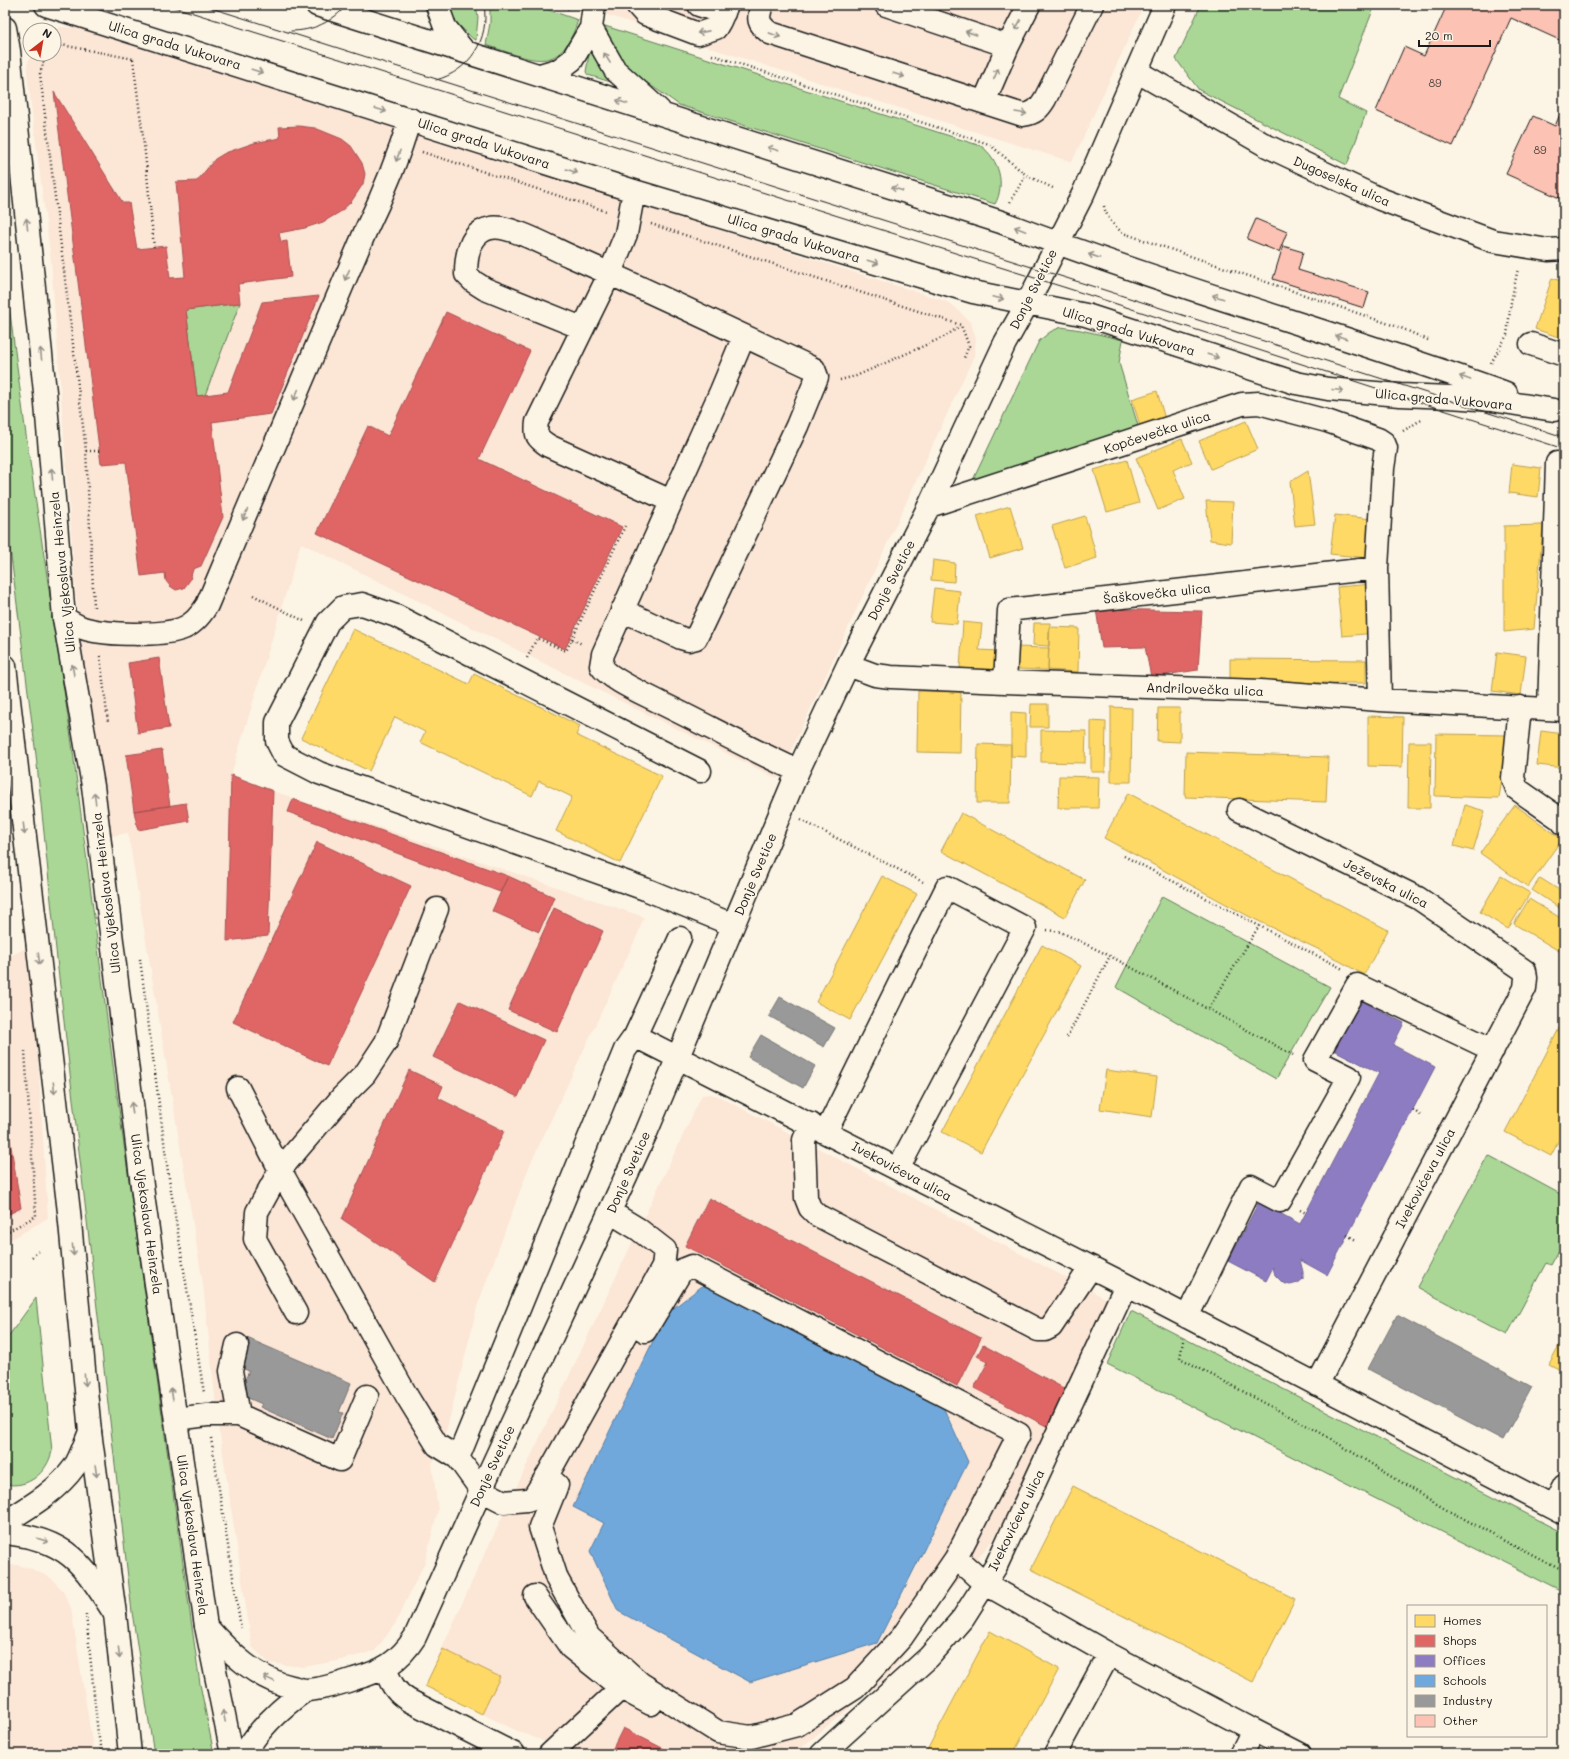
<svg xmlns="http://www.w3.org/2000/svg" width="1569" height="1759" viewBox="0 0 1569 1759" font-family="Mali,sans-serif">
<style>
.built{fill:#fce6d6}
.green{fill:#aad796;stroke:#637a59}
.homes{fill:#ffd966;stroke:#bba050}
.shops{fill:#e06666;stroke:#a55050}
.offices{fill:#8e7cc3;stroke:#6c5f91}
.schools{fill:#6fa8dc;stroke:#567ea2}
.industry{fill:#999;stroke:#747474}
.building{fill:#fcc2b3;stroke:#1c1c1c}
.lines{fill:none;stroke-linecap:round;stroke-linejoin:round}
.minor-casing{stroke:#1c1c1c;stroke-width:25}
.major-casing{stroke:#1c1c1c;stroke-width:25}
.path{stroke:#1c1c1c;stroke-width:2.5;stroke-dasharray:1 3;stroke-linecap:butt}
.minor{stroke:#fcf5e5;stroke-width:22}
.major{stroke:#fcf5e5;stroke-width:22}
.tram{stroke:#1c1c1c;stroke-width:1}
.oneway{stroke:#97938b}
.labels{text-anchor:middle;stroke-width:4;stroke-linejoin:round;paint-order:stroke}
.number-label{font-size:11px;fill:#544642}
.street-label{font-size:13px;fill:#1c1c1c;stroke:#fcf5e5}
</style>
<rect width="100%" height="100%" fill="#fcf5e5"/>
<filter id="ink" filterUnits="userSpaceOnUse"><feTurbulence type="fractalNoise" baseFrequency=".025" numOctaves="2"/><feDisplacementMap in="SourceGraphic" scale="8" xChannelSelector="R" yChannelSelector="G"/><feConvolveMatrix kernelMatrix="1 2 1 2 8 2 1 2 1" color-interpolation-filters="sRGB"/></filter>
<g filter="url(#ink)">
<path class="built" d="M582,5H1144L1072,162L880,102L582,7Z
M61,27L82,28L945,301L955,307L971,323L976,339L974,356L778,779L301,543L231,775L273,791L644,917L637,936L529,1167L478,1304L447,1428L432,1464L438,1510L425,1562L395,1624L375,1651L337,1661L303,1667L269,1663L252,1647L220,1434H219L203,1284L128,833L106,837L82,656L75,585L51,261L27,73V65L31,54H54V30Z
M27,947L38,1059L48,1218L5,1243V959Z
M710,1094L718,1096L1109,1300L1010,1512L992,1541L941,1600L896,1667L877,1686L793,1754H567L553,1745L513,1729L425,1686L480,1564L702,1095Z
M17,1565L32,1569L51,1578L63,1591L71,1608L94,1754H5V1566Z"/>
<path class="green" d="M450,5H476L478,17L476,40L473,39L454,20Z
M490,5H534L578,20C560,78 531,59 486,45L490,23Z
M1201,5H1375L1338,99L1366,113L1347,165L1199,90L1176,59Z
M605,26L981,146C999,159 1006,185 995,204L679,105C659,90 634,77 619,57C612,48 609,36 605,26Z
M590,48L614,83L588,75L586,72Z
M5,275L26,435L72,744L115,1081L200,1684L214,1754H154L132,1612L58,969L36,755L5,509Z
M240,303L205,395L197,396L186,310Z
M1061,327L1081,330L1123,340L1119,363L1139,429L972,482L1039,341L1050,332Z
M1162,896L1330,987L1276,1079L1116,987Z
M1488,1155L1564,1196V1241L1551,1265L1546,1263L1507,1335L1417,1287Z
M36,1298L52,1451C47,1473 28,1489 5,1484V1341Z
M1131,1311L1564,1533V1593L1107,1364Z"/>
<path class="homes" d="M1552,278L1564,282V339L1535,329Z
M1157,391L1165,419L1140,426L1132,399Z
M1246,421L1258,449L1211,469L1199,441Z
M1182,439L1192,462L1173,470L1185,499L1158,510L1136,458Z
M1127,460L1139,503L1107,512L1094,470Z
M1512,464L1541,468L1538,497L1509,493Z
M1308,471L1315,524L1295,526L1290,482Z
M1206,501L1233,502L1231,543L1210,540Z
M1010,506L1023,548L990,558L977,516Z
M1335,515L1372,519L1368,558L1330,554Z
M1085,516L1097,558L1065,568L1052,526Z
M1543,525L1534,629L1504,632V526Z
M933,560L955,563L954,582L931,580Z
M1371,584L1376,633L1342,636L1337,587Z
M934,588L960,591L957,624L930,622Z
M963,622L982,624L979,650L998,651L996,671L960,668Z
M1034,623H1050L1049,646L1033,645Z
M1049,627L1079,628L1078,672L1048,670Z
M353,629L469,684L474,674L580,726L576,735L662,776L620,863L556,831L572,797L539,781L532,796L420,742L425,732L395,717L369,771L301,738Z
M1016,647L1049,648L1048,670L1015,669Z
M1497,652L1526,656L1521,695L1492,691Z
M1230,659L1366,660V683H1230Z
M1564,668V696H1561Z
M918,691L961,692L960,753L917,752Z
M1031,704H1048V727H1030Z
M1111,707L1132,708L1131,782H1111Z
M1158,708H1180V742L1157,741Z
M1011,712L1026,713V757L1011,756Z
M1368,716L1403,717L1402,767L1368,766Z
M1091,721L1106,722L1105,772H1091Z
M1041,730L1086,731L1085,763L1041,762Z
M1541,731L1564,734V768L1537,765Z
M1436,734L1509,735L1499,798L1435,796Z
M1409,742H1431L1430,808H1408Z
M978,744L1011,745L1010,803H977Z
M1186,752L1328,757L1326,802L1185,797Z
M1059,776L1099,777L1098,808H1058Z
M1128,793L1388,930L1364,975L1322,951L1250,917L1104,838Z
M1465,805L1485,811L1473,851L1454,846Z
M1515,805L1562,839L1528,887L1480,853Z
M961,813L1085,880L1065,917L941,851Z
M882,876L917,894L850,1020L816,1002Z
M1501,876L1530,893L1508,929L1480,912Z
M1540,878L1564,893V911L1532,890Z
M1529,899L1564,920V954L1514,924Z
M1042,945L1081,966L981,1152L942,1132Z
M1562,1023L1564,1024V1130L1551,1156L1505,1132Z
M1106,1070L1157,1077L1152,1117L1100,1109Z
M1564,1336V1372L1549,1364Z
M1073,1486L1295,1599L1253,1682L1031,1569Z
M990,1631L1059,1669L1013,1754H925Z
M443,1649L500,1677L482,1714L425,1686Z"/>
<path class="shops" d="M54,92L123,203H129L137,249L166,246L170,278L185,277L176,182L197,181L215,159L225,153L254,143L280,138L279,127L299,126L315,128L342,139L351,146L362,163L365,174L363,184L351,202L340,212L323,222L305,228L279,233L281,242L287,241L291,277L238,284L240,303L186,310L197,396L228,392L262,302L319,296L271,414L212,422L223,517L201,566L193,569L190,580L184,588L176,590L170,586L166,581L165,573L141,576L126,462L101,464Z
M446,312L530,351L479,459L622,527L565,649L317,533L368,426L388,436Z
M1096,609L1202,611L1198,670L1151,677L1145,647L1102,648Z
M159,658L169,728L138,733L128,663Z
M162,750L170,806L134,811L126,755Z
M231,775L273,791L268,936L227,941Z
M293,799L508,876L500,892L288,812Z
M186,803L189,821L138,830L134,811Z
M317,842L411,886L327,1066L233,1022Z
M508,876L554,897L539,932L492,911Z
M554,908L603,931L557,1032L508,1010Z
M460,1001L544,1040L518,1097L433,1057Z
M409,1070L443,1086L438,1098L504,1131L435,1282L342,1219Z
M5,1110L21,1208L5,1216Z
M709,1198L981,1338L957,1386L685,1246Z
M983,1345L1069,1391L1050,1428L974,1388L988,1362L977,1356Z
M623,1728L674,1754H610Z"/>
<path class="offices" d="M1356,998L1404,1023L1393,1045L1435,1067L1327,1275L1300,1260L1303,1272V1279L1298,1283L1290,1285L1283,1283L1275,1275L1273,1267L1266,1281L1228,1261L1259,1202L1300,1224L1379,1073L1330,1048Z"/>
<path class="schools" d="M706,1283L939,1398L968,1462L877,1643L750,1682L618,1611L590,1551L604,1523L573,1507L666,1314Z"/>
<path class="industry" d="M780,997L835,1028L824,1047L769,1016Z
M761,1035L815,1066L803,1088L748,1057Z
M1397,1315L1532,1387L1503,1440L1368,1369Z
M247,1338L351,1383L339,1412L343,1413L332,1439L260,1407L262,1404L239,1394L249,1371L235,1365Z"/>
<path class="building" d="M1447,5H1564V42L1511,18L1453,146L1376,111L1404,47L1424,56Z
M1564,105V200L1506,174L1533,116L1555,126Z
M1256,219L1287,232L1279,252L1247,239Z
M1283,246L1303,252L1298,270L1369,292L1364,308L1273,279Z"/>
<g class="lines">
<defs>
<path id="minor" d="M46,5L634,191L973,292L1086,315L1296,383L1328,389L1400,395L1450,397L1492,400L1554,410
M317,5L1001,222C1167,286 1339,333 1506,393
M437,5L445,27L464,51
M637,5L645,14L698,34L716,28L720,21L727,5
M699,5L724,13
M762,5C757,19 758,24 770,33L1023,115C1035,113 1039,109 1045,99L1092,5
M886,5L1008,46
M591,28L615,70L659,110
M1136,71L1267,146L1380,199L1493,241L1548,250L1564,249
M540,75L560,69L572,60L591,28L594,5
M984,102L1008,46L1029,5
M634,191L626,234L610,273L537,422C535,436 537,438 549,446L671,501
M582,328L485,289L474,282L466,274C466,256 469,232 491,228C509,224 552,248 570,256C650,291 729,329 808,366L814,369L817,377L797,426L696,638L688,640L681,638L622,610
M744,336L721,391L603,654L601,666C610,680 647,695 663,704C708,726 752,750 798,771
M1531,344L1564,355
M929,506L1242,404L1259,403L1327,421L1378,439L1384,443L1386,448L1383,468L1377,568L1380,700
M64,618C71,622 78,627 86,629C108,635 160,636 181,629C193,625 201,615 207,605L365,232C383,195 398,158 410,119
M848,665L875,675L891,677L1005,682L1261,691L1380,700L1564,710
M1005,682L1009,610L1377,568
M1520,707L1513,778L1517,789L1560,819L1564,824
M1549,709L1557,463
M700,771L396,616L362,604L343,607L328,622L277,722V741L284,755L319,773L645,889L733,925
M1239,810L1418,898L1525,971L1526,978L1525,988L1317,1385
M635,1036L1126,1285L1564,1513
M238,1088L280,1170L408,1398L437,1445L458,1458L481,1490L504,1502L527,1500L533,1498L547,1476L663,1267L665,1250L638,1229L610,1212
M811,1124L804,1140L806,1198L810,1208L817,1215L1038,1330H1045L1051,1327L1091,1267
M826,1132L947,887L1025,928L898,1169
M296,1313L255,1239L257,1212L280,1170L342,1097L365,1074L386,1042L437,909
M1187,1317L1251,1186L1280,1201L1349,1077L1315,1060L1357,985L1493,1050
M642,1329L645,1331L682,1270L692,1266L1019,1434L956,1558
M237,1345L231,1371L239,1415
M176,1419L207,1415H239L340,1460L367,1396
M458,1458L625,1050L635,1036L680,938
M547,1476L557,1485L540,1527L557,1579L589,1637L640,1683L718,1732L751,1737L797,1725L855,1688L902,1637L956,1558L984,1583L1109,1654L1253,1730
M1553,1507L1564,1486
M5,1522C31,1506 57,1491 75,1466C81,1456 85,1443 90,1432
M5,1533C68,1539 83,1564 115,1614
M535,1596L571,1648L621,1688
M206,1626C229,1652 256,1679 292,1687C296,1688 302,1690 307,1690C322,1689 339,1684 354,1679C383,1671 399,1662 415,1637L481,1490L646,1133L798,771L848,665L929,506L1005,343L1027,304L1083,194L1165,5
M385,1668C390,1682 395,1692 408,1700L514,1754
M244,1754C260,1727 280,1708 306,1690
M550,1754L621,1688L651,1704
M822,1754L929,1657L963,1618L996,1566L1126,1285
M1055,1754L1109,1654
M1241,1754L1253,1730L1300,1754"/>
<path id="major" d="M5,28L9,51L45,392L64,618L93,786L144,1202L206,1626L232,1754
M5,666L69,1212L90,1432L115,1614L130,1754"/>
</defs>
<use href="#minor" class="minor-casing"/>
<use href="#major" class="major-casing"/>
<path class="path" d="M556,5L570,9
M54,50L62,45L134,59
M33,54L46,56L49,54
M46,54L40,74L86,451L94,607
M712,55L989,144L1026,175L1055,189
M133,59L145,153L154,248
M422,152L606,211
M1010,202L1026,175
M1104,206C1106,217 1115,227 1123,233L1401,328L1428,340
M651,224L961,325L969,346L964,358
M1507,335L1511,302L1518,268
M1491,363L1507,335
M840,380L856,376L946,336L960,326
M1403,431L1421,420
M86,451H99
M253,595L304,621
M572,639L625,526
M100,656L108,722
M527,658L537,638L566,651L572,639L582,644
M801,820L923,882
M1124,856L1343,969
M1047,930L1061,932L1110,956L1293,1055
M140,959L168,1172L204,1393
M1209,1008L1259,926
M1067,1037L1110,956
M1413,1110L1420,1115
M1300,1210L1306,1213
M5,1233L36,1216L25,1051
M1347,1235L1356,1240
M32,1257L40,1250
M1183,1341L1180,1358L1321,1433L1445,1509L1564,1571
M211,1438L241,1628
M86,1614L98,1734L103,1754"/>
<use href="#minor" class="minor"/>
<use href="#major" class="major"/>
<path class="tram" d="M168,5L1095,297L1564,449
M202,5L1098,288L1564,437
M291,31C313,31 332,22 347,5
M436,80C470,71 490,39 484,5"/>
</g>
<defs><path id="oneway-shaft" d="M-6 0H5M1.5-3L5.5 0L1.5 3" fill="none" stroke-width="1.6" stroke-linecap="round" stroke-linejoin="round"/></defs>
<g class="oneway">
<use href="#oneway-shaft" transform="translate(1018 25) rotate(117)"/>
<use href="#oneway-shaft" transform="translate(703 32) rotate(169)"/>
<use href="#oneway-shaft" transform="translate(971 33) rotate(-161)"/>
<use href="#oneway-shaft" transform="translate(775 35) rotate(20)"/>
<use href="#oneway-shaft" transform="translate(607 58) rotate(-122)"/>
<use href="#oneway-shaft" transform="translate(257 71) rotate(17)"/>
<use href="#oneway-shaft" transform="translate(996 74) rotate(-67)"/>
<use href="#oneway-shaft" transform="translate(899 75) rotate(18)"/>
<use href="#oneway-shaft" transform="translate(622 102) rotate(-162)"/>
<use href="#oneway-shaft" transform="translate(381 110) rotate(17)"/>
<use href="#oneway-shaft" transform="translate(1021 113) rotate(9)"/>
<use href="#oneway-shaft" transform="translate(773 149) rotate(-162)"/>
<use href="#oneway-shaft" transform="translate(398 156) rotate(110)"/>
<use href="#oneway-shaft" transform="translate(572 171) rotate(18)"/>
<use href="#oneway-shaft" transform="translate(897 189) rotate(-162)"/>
<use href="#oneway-shaft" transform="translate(27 224) rotate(-96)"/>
<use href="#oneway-shaft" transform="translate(1020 229) rotate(-159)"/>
<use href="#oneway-shaft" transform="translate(1094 256) rotate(-161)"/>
<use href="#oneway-shaft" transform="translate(873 262) rotate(17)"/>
<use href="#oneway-shaft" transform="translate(347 275) rotate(113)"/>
<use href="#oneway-shaft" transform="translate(1218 297) rotate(-162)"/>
<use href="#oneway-shaft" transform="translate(998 298) rotate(12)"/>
<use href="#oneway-shaft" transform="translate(1341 337) rotate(-162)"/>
<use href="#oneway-shaft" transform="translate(41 354) rotate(-96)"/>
<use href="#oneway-shaft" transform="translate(1213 356) rotate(18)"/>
<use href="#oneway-shaft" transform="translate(1465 378) rotate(-160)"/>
<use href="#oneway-shaft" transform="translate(1338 390) rotate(5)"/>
<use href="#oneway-shaft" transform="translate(296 395) rotate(113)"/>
<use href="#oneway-shaft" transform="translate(52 474) rotate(-95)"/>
<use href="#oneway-shaft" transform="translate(245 515) rotate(113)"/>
<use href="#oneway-shaft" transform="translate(73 670) rotate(-100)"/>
<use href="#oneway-shaft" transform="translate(95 798) rotate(-97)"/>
<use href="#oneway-shaft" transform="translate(24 829) rotate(83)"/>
<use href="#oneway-shaft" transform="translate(39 959) rotate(83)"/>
<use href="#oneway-shaft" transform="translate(54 1088) rotate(83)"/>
<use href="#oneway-shaft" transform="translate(132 1108) rotate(-97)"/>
<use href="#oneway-shaft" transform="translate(73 1250) rotate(84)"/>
<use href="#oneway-shaft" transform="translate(85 1380) rotate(84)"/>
<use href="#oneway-shaft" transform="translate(172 1394) rotate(-98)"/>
<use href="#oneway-shaft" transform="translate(96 1471) rotate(82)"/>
<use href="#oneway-shaft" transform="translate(43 1540) rotate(18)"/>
<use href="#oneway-shaft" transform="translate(119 1653) rotate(84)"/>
<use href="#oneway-shaft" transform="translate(269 1679) rotate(-155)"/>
<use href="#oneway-shaft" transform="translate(224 1716) rotate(-102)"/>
</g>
</g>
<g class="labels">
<g class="number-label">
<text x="1435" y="87">89</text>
<text x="1540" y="154">89</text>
</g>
<g class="street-label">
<text transform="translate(175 45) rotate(17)" y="5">Ulica grada Vukovara</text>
<text transform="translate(484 143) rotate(18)" y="5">Ulica grada Vukovara</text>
<text transform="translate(1342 181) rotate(24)" y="5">Dugoselska ulica</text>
<text transform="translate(794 238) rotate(17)" y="5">Ulica grada Vukovara</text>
<text transform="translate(1033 289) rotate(-63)" y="5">Donje Svetice</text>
<text transform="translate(1129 331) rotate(17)" y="5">Ulica grada Vukovara</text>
<text transform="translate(1444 399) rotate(5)" y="5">Ulica grada Vukovara</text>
<text transform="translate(1157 432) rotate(-18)" y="5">Kopčevečka ulica</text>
<text transform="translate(62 572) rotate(-96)" y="5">Ulica Vjekoslava Heinzela</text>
<text transform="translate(891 580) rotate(-63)" y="5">Donje Svetice</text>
<text transform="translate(1157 593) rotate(-6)" y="5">Šaškovečka ulica</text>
<text transform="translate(1205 689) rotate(2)" y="5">Andrilovečka ulica</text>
<text transform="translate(755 874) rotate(-67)" y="5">Donje Svetice</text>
<text transform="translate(1386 883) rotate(27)" y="5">Ježevska ulica</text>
<text transform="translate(106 893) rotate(-97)" y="5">Ulica Vjekoslava Heinzela</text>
<text transform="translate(902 1171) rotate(28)" y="5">Ivekovićeva ulica</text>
<text transform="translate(628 1172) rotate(-66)" y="5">Donje Svetice</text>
<text transform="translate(1425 1178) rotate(-62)" y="5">Ivekovićeva ulica</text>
<text transform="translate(147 1214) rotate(82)" y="5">Ulica Vjekoslava Heinzela</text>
<text transform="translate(492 1466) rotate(-65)" y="5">Donje Svetice</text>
<text transform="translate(1016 1520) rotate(-64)" y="5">Ivekovićeva ulica</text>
<text transform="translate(193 1535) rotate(82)" y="5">Ulica Vjekoslava Heinzela</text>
</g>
</g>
<rect width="1569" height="1759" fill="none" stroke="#fcf5e5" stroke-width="20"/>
<rect x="10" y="10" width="1549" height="1739" fill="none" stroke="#1c1c1c" stroke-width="1.5" filter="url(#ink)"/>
<rect x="1407" y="1605" width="140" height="132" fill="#fcf5e5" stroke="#a29e95"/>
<rect x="1415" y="1615" width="20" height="12" fill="#ffd966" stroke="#a29e95"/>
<text x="1443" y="1625" font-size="12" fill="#1c1c1c">Homes</text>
<rect x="1415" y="1635" width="20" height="12" fill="#e06666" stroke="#a29e95"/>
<text x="1443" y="1645" font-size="12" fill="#1c1c1c">Shops</text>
<rect x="1415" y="1655" width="20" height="12" fill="#8e7cc3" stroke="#a29e95"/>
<text x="1443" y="1665" font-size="12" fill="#1c1c1c">Offices</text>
<rect x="1415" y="1675" width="20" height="12" fill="#6fa8dc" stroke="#a29e95"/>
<text x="1443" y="1685" font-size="12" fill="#1c1c1c">Schools</text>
<rect x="1415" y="1695" width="20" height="12" fill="#999999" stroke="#a29e95"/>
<text x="1443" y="1705" font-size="12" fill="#1c1c1c">Industry</text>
<rect x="1415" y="1715" width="20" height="12" fill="#fcc2b3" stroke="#a29e95"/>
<text x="1443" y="1725" font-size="12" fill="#1c1c1c">Other</text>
<g transform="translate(42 42) rotate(31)"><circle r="19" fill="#fcf5e5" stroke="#a29e95"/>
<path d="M0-3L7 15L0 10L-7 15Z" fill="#c8321e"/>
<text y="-6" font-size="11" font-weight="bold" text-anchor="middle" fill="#1c1c1c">N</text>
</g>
<path d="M1419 40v6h71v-6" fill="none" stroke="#1c1c1c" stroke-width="2"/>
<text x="1425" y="40" font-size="12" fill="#1c1c1c" stroke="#fcf5e5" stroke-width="3" paint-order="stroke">20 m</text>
</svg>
